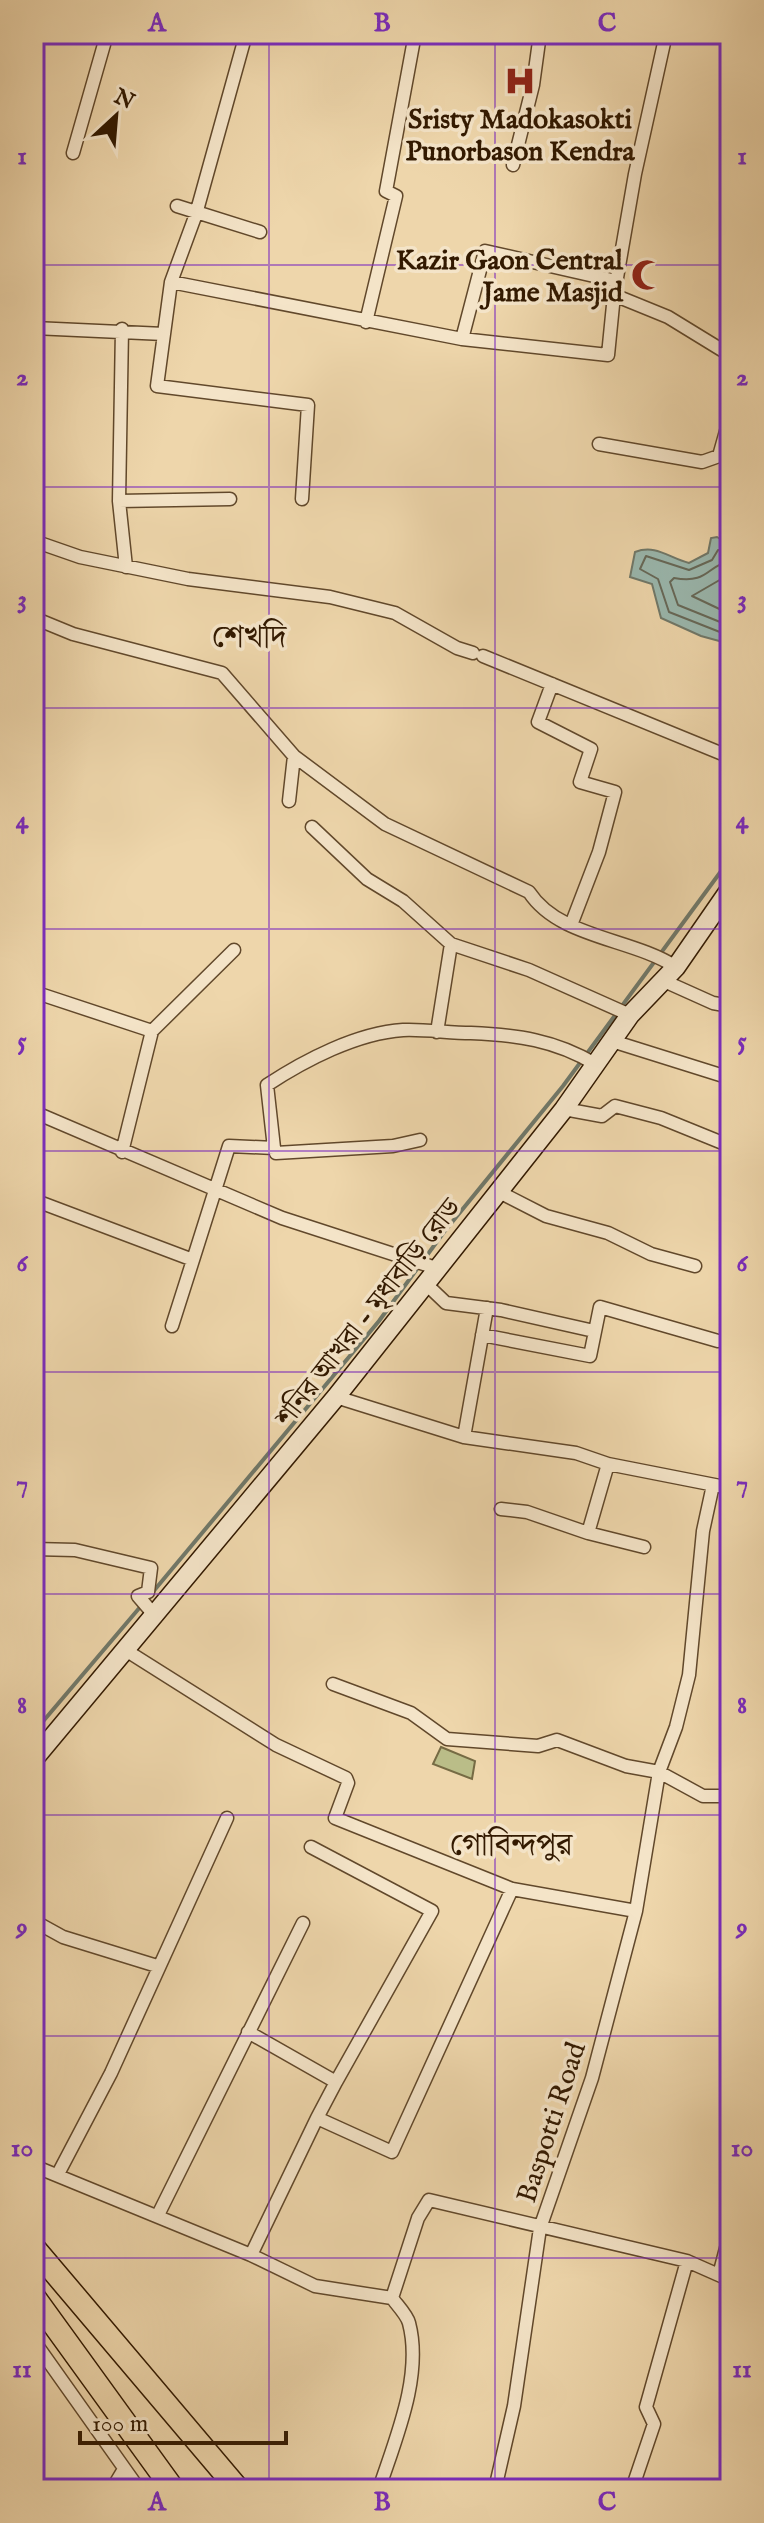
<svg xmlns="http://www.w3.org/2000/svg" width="764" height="2523" viewBox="0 0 764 2523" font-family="'IM FELL English','Noto Serif Bengali',serif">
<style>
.green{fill:#babd88;stroke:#766b44;stroke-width:2}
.water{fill:#9ab8af;stroke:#707869;stroke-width:2}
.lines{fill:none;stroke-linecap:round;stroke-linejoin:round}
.shore{stroke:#666858;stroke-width:2}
.stream{stroke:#707869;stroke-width:4}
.minor-casing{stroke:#61482b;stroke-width:15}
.secondary-casing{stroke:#321900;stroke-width:21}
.trunk-casing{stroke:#321900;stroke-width:25}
.minor{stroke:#f4e4c8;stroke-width:12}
.secondary{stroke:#f4e4c8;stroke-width:18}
.trunk{stroke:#eed6ab;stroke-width:22}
.grid{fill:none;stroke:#7b2cbf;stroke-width:2;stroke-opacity:0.55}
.labels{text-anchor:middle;stroke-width:7;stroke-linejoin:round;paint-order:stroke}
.poi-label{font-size:28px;font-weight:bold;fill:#321900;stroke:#f4e4c8}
.street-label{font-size:28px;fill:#321900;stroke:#f4e4c8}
.quarter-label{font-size:32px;fill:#321900;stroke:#f4e4c8}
.neatline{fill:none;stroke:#7b2cbf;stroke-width:3}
.grid-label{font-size:26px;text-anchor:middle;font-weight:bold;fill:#7b2cbf}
</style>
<rect width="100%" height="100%" fill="#eed6ab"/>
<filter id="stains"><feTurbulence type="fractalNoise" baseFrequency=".0025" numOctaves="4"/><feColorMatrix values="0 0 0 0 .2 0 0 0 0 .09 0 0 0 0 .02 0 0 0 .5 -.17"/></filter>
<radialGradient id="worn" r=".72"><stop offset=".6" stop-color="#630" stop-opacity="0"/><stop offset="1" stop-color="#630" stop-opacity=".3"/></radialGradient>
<path class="green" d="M441,1747L475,1761L472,1779L433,1764Z"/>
<path class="water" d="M717,537L730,545V644L701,636L661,618L652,584L630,577L635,552C656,544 669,558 689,563L708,553L711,538Z"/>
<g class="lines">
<path class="shore" d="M730,551L718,550L712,560L689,570L646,556L640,569L658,579L669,612L730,636
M730,561C706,566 709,584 674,578L670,582L678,605L730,626
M730,574L692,596L730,614"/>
<path class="stream" d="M152,1593L379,1321L444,1232L563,1086L730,859
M34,1732L141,1606"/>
<defs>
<path id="minor" d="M246,34L196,214L171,282L157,386L308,405L302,499
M666,34L635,174L614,295L668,317L730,355
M73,153L107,34
M513,165L533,85L540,34
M177,206L260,232
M171,282L462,339L608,355L614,295
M366,322L396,196L386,191L415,34
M34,328L164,334
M122,329L119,501L126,567
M462,339L485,251L616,281
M599,444L702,462L719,456L730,458
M719,456L730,417
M119,501L230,499
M34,541L80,557L188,579L330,597L395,613L457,648L473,653
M34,618L73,634L222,673L294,756L385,824L529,892C559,938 631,938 676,967
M483,656L730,757
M552,684L538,722L591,749L580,782L615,792L599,852L571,925
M289,801L294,756
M312,827L367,879L403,901L451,944L529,970L630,1015
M664,981L713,1003L730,1006
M34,992L152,1031
M437,1032L451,944
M612,1041L730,1078
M564,1109L602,1116L615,1106L661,1118L730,1146
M34,1112L282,1218L436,1268
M274,1148L267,1085C305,1060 357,1033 403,1030C425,1029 449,1033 471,1033C517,1035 555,1040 595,1064
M122,1152L152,1031L234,950
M499,1192L546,1216L608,1233L651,1254L695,1266
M34,1200L193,1260L229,1146L274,1148L276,1153L393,1146L420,1140
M425,1283L446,1303L501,1310L594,1331
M172,1326L193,1260
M482,1335L590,1356L600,1307L718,1341
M336,1397L464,1437L576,1453L608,1464L730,1488
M464,1437L487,1308
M501,1509L527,1512L588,1533L608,1464
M588,1533L644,1547
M34,1549L75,1550L151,1568L148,1592L138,1596L156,1617
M127,1651L276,1745L346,1778L348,1783L335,1818L512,1889L636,1911
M333,1684L411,1713L447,1739L538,1746L557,1740L626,1766L659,1772L703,1796H730
M311,1847L432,1911L336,2082
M34,1921L63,1937L157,1966
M248,2032L336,2082L317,2118L392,2152L512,1889
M34,2166L251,2255L315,2286L392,2298L418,2218L429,2200L687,2261L730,2280
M58,2174L111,2073L227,1818
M158,2215L303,1923
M251,2255L317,2118
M719,2275L730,2233
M34,2341L139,2489
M112,2489L124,2469
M379,2489C395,2440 423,2376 409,2323C407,2315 397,2305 392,2298
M495,2489L514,2406L540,2228L592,2078L636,1911L659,1772L676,1727L689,1675L703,1531L713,1485
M632,2489L654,2424L646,2407L687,2261"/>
<path id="secondary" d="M34,1759L336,1397L564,1109L630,1015L676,967L730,889"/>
<path id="trunk" d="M34,2248L238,2489
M34,2297L173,2489"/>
</defs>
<use href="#minor" class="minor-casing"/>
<use href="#secondary" class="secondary-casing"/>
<use href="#trunk" class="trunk-casing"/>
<use href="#minor" class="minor"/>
<use href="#secondary" class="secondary"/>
<use href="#trunk" class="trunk"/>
</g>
<path class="grid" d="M269,34V2489M495,34V2489M34,265H730M34,487H730M34,708H730M34,929H730M34,1151H730M34,1372H730M34,1594H730M34,1815H730M34,2036H730M34,2258H730"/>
<defs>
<symbol id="hospital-bare" viewBox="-9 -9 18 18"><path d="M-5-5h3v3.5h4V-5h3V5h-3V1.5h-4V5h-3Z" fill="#8f2418" stroke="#f4e4c8" stroke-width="2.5" paint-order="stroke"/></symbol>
<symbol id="mosque-bare" viewBox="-9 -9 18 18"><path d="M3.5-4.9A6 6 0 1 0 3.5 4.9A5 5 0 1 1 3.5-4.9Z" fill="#8f2418" stroke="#f4e4c8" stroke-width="2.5" paint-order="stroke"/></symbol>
</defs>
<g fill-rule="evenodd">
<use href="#hospital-bare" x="498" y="59" width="44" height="44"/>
<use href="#mosque-bare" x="625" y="253" width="44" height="44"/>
</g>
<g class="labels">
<g class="poi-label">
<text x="520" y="128">Sristy Madokasokti<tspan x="520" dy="32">Punorbason Kendra</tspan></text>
<text x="623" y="269" text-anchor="end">Kazir Gaon Central<tspan x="623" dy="32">Jame Masjid</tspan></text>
</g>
<g class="street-label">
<text transform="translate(367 1312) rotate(-52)" y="10">শনির আখরা - মৃধাবাড়ি রোড</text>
<text transform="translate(550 2122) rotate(-72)" y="10">Baspotti Road</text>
</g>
<g class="quarter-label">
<text x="249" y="647">শেখদি</text>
<text x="511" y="1855">গোবিন্দপুর</text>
</g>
</g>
<rect width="764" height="2523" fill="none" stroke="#eed6ab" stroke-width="88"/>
<g transform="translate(116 116) rotate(26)" stroke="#f4e4c8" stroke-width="6" paint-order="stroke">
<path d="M0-6L14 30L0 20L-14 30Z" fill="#321900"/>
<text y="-12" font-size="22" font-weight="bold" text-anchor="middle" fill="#321900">N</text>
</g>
<path d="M80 2431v12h206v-12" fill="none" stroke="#321900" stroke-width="4"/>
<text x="92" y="2431" font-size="24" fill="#321900" stroke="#f4e4c8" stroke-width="6" paint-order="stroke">100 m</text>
<rect x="44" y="44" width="676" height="2435" class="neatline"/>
<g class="grid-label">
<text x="157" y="31">A</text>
<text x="382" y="31">B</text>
<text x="607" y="31">C</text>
<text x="22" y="164">1</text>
<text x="742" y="164">1</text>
<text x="22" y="385">2</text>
<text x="742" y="385">2</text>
<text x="22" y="607">3</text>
<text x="742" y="607">3</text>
<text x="22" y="828">4</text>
<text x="742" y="828">4</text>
<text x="22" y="1049">5</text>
<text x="742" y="1049">5</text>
<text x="22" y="1271">6</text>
<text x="742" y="1271">6</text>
<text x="22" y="1492">7</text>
<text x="742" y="1492">7</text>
<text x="22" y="1713">8</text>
<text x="742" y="1713">8</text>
<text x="22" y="1935">9</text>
<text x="742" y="1935">9</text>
<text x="22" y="2156">10</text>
<text x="742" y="2156">10</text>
<text x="22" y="2377">11</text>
<text x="742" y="2377">11</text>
<text x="157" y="2510">A</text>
<text x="382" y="2510">B</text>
<text x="607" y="2510">C</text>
</g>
<rect width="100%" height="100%" filter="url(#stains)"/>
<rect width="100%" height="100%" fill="url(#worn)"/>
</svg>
